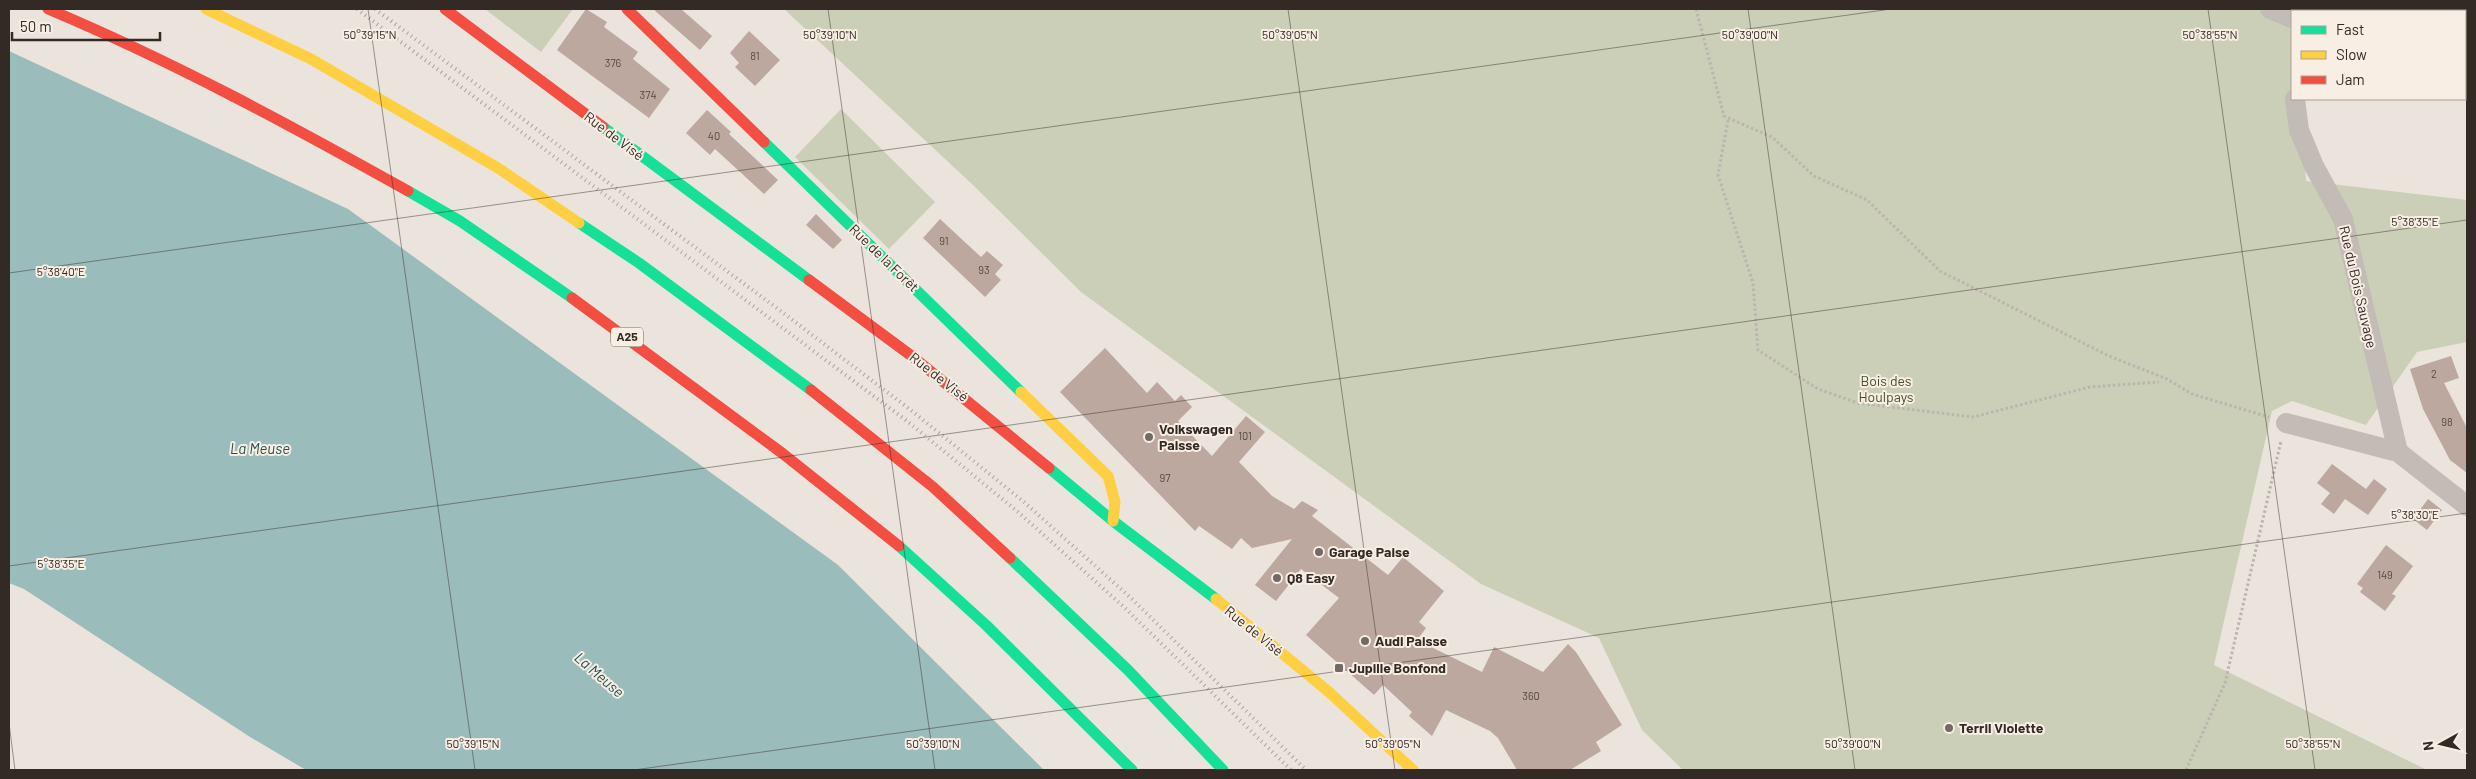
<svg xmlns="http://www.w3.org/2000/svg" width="2476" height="779" viewBox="0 0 2476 779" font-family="Barlow,sans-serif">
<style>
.green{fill:#cccfb7}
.water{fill:#9abcbb}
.building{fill:#bda89f}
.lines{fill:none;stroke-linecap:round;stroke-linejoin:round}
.path{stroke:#bbb4af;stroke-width:3;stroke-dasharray:2.5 2.5;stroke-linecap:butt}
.street{stroke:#c3bcb6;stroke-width:20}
.fast{stroke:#16e098;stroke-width:11}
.slow{stroke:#ffcf43;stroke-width:11}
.jam{stroke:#f24e42;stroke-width:11}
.rail{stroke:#aaa5a1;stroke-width:4;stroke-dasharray:1 4;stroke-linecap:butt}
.ticks{fill:none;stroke:#332925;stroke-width:1;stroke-opacity:0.45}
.poi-dot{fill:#736a65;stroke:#f8eee3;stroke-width:2}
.labels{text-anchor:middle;stroke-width:4;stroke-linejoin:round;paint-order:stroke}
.number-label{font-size:11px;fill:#564944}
.shield{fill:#f8eee3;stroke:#6e645e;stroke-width:1}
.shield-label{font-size:12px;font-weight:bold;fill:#332925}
.street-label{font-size:14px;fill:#332925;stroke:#f8eee3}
.park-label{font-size:14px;fill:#43502a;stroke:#f8eee3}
.poi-label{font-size:14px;font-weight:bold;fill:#332925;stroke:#f8eee3;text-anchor:start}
.water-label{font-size:15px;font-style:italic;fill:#1d5153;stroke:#f8eee3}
.ticks-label{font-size:12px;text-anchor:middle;fill:#332925;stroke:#f8eee3;stroke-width:4;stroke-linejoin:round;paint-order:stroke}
</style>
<rect width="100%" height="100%" fill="#eae4dd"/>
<path class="green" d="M485,9H573L541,52Z
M784,9H2296L2297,11H2292V99H2301L2306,181L2467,200V342L2417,352L2366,425L2292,401L2272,411L2214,665L2427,770H1683L1642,730L1599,638L1481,584L1081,292L973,185Z
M841,109L935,202L889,249L795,157Z"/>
<path class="water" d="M9,51L348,209L838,565L1044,770H306L250,737L24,589L9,583Z"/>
<path class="building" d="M586,9L607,22L604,27L638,52L633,59L670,89L649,118L557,50Z
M653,9H681L712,36L700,50Z
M749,31L780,60L755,86L735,67L739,63L730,53Z
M707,110L731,132L729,134L778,180L764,194L715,149L710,155L686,133Z
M816,214L842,240L833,249L806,225Z
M940,219L981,257L987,251L1003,265L995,274L1001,280L985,297L923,238Z
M1105,348L1147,393L1157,382L1175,401L1181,395L1192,407L1178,421L1212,456L1246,416L1265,432L1239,462L1272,496L1294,509L1302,501L1318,510L1312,516L1388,575L1403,557L1444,591L1419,622L1426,628L1417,640L1482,672L1494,647L1543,672L1568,644L1576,652L1622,725L1596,742L1601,751L1570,770H1517L1498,738L1490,731L1446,710L1432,736L1409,716L1412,712L1383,685L1374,695L1306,635L1339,598L1301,569L1276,601L1255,585L1292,539L1252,548L1241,538L1232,549L1199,526L1195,531L1060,392Z
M2451,356L2459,378L2444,383L2467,428V473L2450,460L2423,409L2410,369Z
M2332,464L2366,489L2374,479L2387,489L2368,515L2345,499L2334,514L2321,504L2330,493L2317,483Z
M2428,499L2442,510L2427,530L2413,519Z
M2386,545L2413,566L2392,594L2396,596L2385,611L2360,592L2363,588L2357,584Z"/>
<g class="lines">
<path class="path" d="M1696,9L1724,116L1772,137L1814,176L1867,200L1940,271L2109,356L2167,379L2192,394L2269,417
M1728,120L1718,175L1753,283L1758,350L1818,389L1858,403L1973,417L2090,387L2159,382
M2186,770L2225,683L2281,441"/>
<path class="street" d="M2270,9L2292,18
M2295,99L2299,130L2314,166L2343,219L2398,452
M2286,423L2398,452L2467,506"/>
<path class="fast" d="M603,127L809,280
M764,142L1021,392
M408,191L460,221L572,298
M579,223L639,263L811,390
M1049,468L1113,521L1216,599
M899,546L986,625L1132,770
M1010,558L1128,670L1223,770"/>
<path class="slow" d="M206,9L311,59L498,168L579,223
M1021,392L1108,476L1115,502L1113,521
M1216,599L1329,692L1413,770"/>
<path class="jam" d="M48,9C172,61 290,125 408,191
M445,9L603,127
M627,9L764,142
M809,280L913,357L1049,468
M572,298L782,453L899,546
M811,390L933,487L1010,558"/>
<path class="rail" d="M357,9L907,421L1017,511L1125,608L1291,770
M375,9L782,312L912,411L1024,502L1132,599L1306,770"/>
</g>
<path class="ticks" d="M368,9L475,770M828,9L935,770M1288,9L1395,770M1748,9L1855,770M2208,9L2315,770M9,273L1891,9M9,566L2467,220M9,723L15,770M634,770L2467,513"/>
<g class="poi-dot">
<circle cx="1149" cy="437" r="5"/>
<circle cx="1319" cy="552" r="5"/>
<circle cx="1277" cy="578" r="5"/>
<circle cx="1365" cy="641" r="5"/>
<rect x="1334" y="663" width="10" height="10" rx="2.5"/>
<circle cx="1949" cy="728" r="5"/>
</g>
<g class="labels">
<g class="number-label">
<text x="755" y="60">81</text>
<text x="613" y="67">376</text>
<text x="648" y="99">374</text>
<text x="714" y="140">40</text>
<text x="944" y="245">91</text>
<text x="984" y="274">93</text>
<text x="2434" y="378">2</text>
<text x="2447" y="426">98</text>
<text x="1245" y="440">101</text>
<text x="1165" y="482">97</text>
<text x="2385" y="579">149</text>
<text x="1531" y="700">360</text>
</g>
<rect class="shield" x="611" y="327.5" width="32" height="19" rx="4"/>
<g class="shield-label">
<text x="627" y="341">A25</text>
</g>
<g class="street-label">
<text transform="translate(614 136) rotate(37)" y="5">Rue de Visé</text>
<text transform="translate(884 258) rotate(44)" y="5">Rue de la Forêt</text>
<text transform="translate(2358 287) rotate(77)" y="5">Rue du Bois Sauvage</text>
<text transform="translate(939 377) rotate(38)" y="5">Rue de Visé</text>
<text transform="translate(1254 631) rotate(39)" y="5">Rue de Visé</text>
</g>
<g class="park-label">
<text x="1886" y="386">Bois des<tspan x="1886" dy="16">Houlpays</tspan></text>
</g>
<g class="poi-label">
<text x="1159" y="434">Volkswagen<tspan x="1159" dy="16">Paisse</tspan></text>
<text x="1329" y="557">Garage Paise</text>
<text x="1287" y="583">Q8 Easy</text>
<text x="1375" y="646">Audi Paisse</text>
<text x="1349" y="673">Jupille Bonfond</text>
<text x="1959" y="733">Terril Violette</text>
</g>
<g class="water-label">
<text x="260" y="454">La Meuse</text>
<text transform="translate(599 675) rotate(41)" y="5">La Meuse</text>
</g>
</g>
<g class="ticks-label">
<text x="370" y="39">50°39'15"N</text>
<text x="830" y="39">50°39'10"N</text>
<text x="1290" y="39">50°39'05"N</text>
<text x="1750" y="39">50°39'00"N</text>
<text x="2210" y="39">50°38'55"N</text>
<text x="2415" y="226">5°38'35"E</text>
<text x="61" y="276">5°38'40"E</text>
<text x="2415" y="519">5°38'30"E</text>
<text x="61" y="568">5°38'35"E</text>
<text x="473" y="748">50°39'15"N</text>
<text x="933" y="748">50°39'10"N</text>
<text x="1393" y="748">50°39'05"N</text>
<text x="1853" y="748">50°39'00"N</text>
<text x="2313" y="748">50°38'55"N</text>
</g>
<rect width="2476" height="779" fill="none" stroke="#332925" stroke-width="20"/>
<rect x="2291" y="10" width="175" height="90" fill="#f8eee3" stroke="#a99f97"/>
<rect x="2301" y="26" width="25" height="8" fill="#16e098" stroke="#a99f97"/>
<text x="2336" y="35" font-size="15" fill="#332925">Fast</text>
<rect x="2301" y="51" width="25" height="8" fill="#ffcf43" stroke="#a99f97"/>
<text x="2336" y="60" font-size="15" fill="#332925">Slow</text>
<rect x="2301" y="76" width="25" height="8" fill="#f24e42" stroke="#a99f97"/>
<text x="2336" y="85" font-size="15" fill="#332925">Jam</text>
<g transform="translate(2441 744) rotate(262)" stroke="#f8eee3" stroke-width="4" paint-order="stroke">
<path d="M0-4L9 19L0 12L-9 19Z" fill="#332925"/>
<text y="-8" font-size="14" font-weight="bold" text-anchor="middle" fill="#332925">N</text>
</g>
<path d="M12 32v8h148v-8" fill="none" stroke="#332925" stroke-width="2.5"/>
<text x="20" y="32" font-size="15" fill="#332925" stroke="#f8eee3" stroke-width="4" paint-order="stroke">50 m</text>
</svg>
